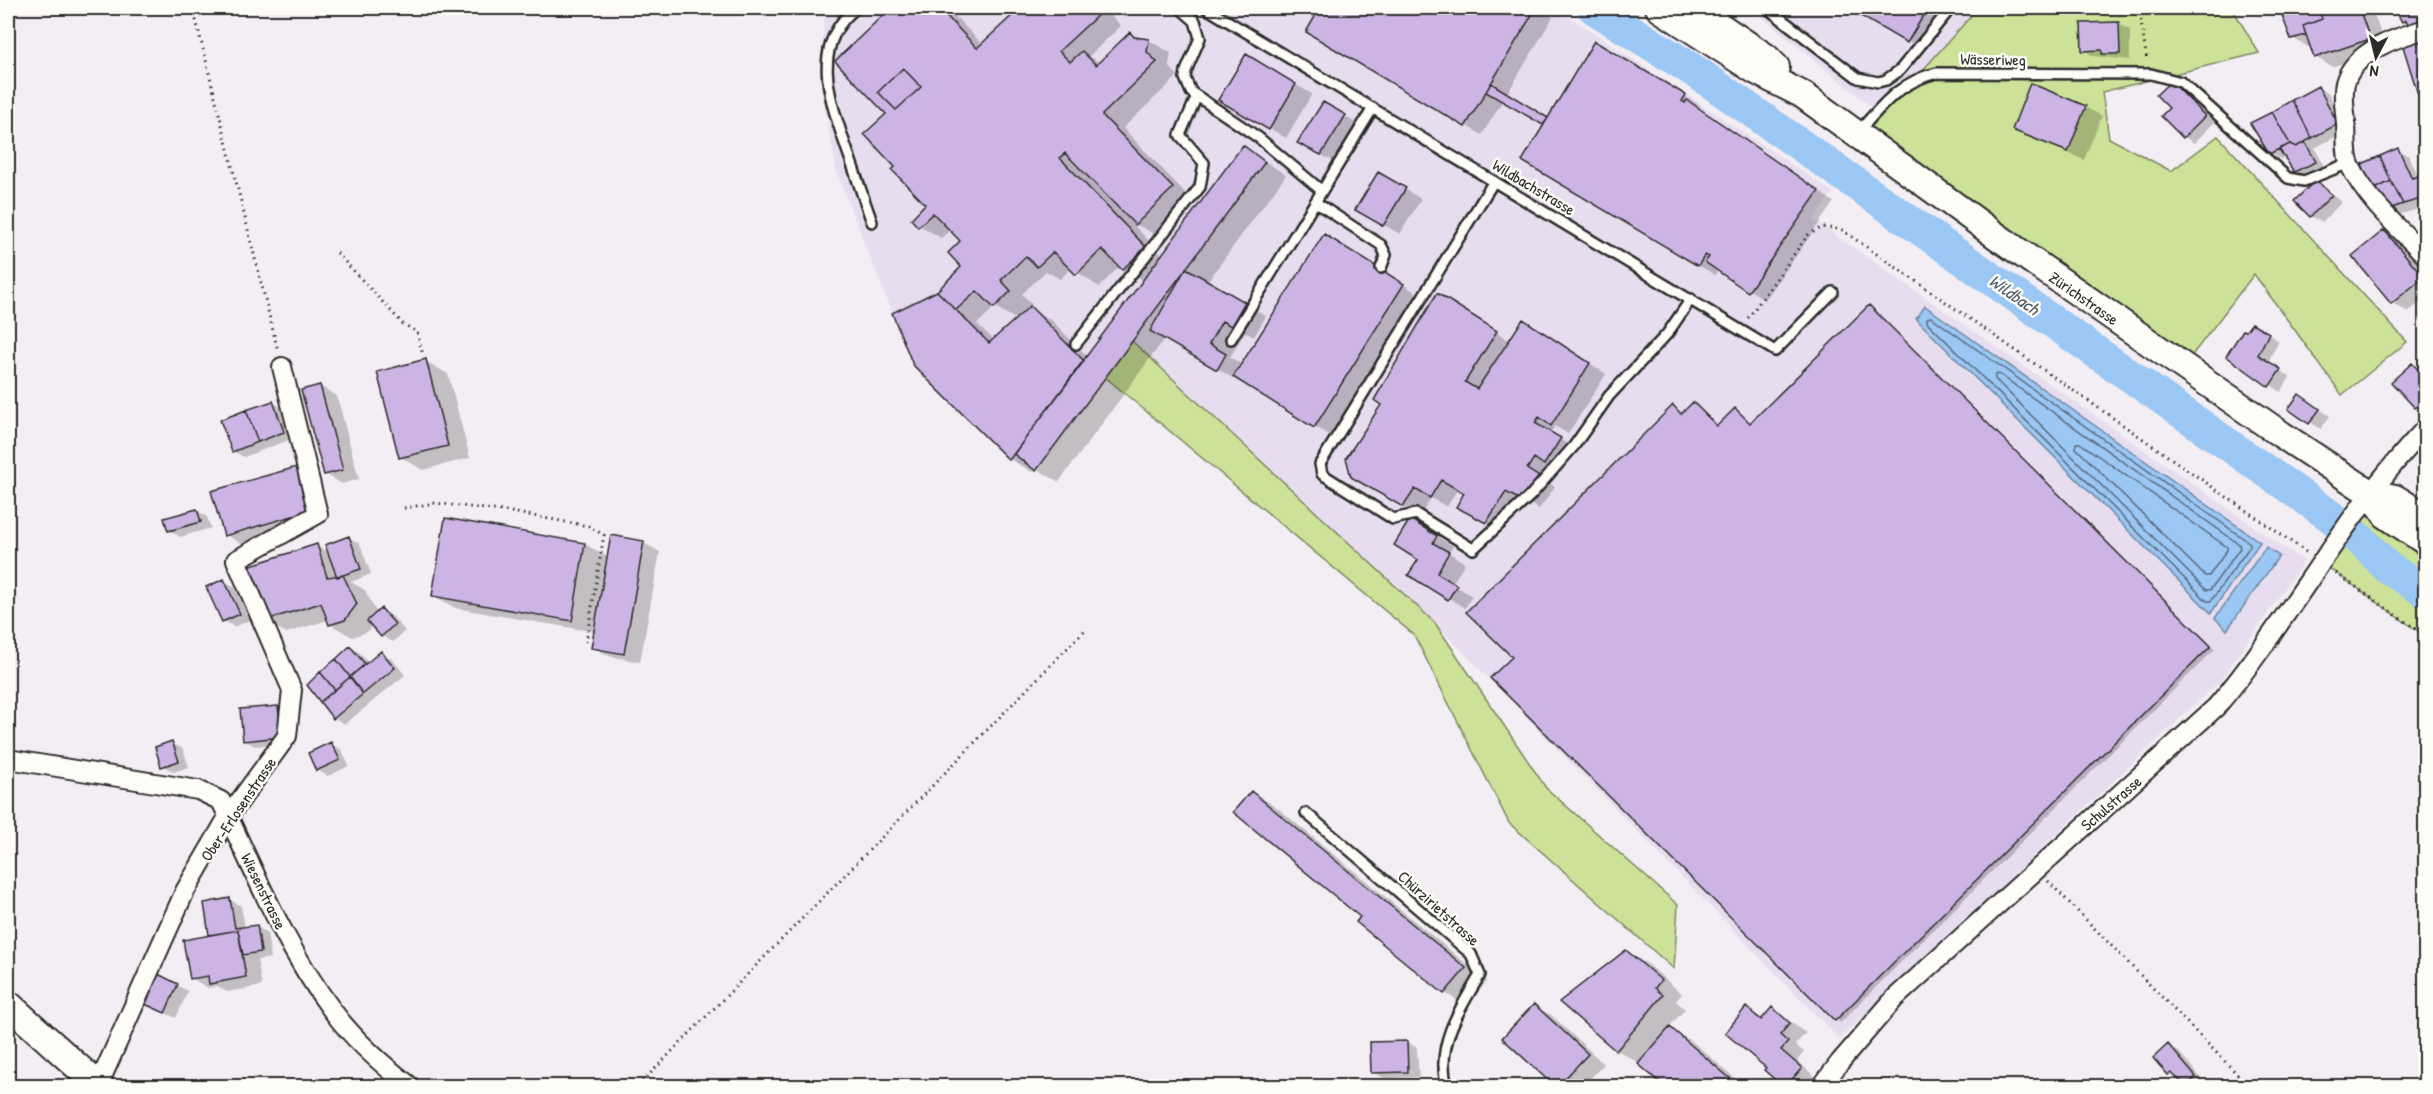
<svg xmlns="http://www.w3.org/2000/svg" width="2433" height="1094" viewBox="0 0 2433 1094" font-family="'Patrick Hand',sans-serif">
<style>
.built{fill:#e7ddef}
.green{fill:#cce298;stroke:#7c8662;stroke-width:1.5}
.water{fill:#9bc7f4;stroke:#6e89a4;stroke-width:1.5}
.shadow{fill:#0003;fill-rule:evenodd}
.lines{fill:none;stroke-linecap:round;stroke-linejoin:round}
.shore{stroke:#58697b;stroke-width:1.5}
.river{stroke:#9bc7f4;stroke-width:33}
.building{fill:#ccb5e5;stroke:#2b2b2b;stroke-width:1.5}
.lane-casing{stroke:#2b2b2b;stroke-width:14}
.street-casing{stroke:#2b2b2b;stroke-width:22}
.secondary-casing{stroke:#2b2b2b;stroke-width:30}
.path{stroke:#2b2b2b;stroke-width:3;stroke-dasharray:1.5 4.5;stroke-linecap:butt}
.lane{stroke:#fdfcf7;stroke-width:9}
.street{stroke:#fdfcf7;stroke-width:18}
.secondary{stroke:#fdfcf7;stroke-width:26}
.labels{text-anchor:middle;stroke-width:5;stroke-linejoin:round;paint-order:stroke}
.street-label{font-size:16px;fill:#2b2b2b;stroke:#fdfcf7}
.water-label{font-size:18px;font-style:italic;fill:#4d5a67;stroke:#fdfcf7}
</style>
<rect width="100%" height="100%" fill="#f3eef3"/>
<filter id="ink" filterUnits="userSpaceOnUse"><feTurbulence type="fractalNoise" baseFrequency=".0167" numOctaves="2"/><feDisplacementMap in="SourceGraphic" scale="12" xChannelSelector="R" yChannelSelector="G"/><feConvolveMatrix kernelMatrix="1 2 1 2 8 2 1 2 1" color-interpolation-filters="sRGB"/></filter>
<g filter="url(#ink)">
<path class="built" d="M825,8H1556L1833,192L1814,220L2304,561L2220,681L1839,1039L1435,623L1132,341L1036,471L1009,460L913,365L837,174L820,79Z
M1751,8H1978L1923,70L1898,81L1873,108Z"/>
<path class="green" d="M1978,8H2232L2259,53L2102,92L2109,138L2171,171L2218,136L2407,342L2342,395L2254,274L2183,367L1858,132L1888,98L1923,70Z
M1132,341L1435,623L1546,788L1678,905L1674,969L1509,823L1414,635L1105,377Z
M2359,510L2425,558V636L2322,563Z"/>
<path class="water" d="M1925,306L2260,542L2211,613L1916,319Z
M2266,547L2279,556L2227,630L2215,618Z"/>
<path class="shadow" d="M876,8H947L983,45L1019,11L1015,8H1104L1121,26L1089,56L1100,63L1130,34L1149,40L1171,53L1169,66L1178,76L1123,128L1194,202L1158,236L1130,221L1163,256L1243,147L1286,175L1207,282L1266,316L1254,337L1245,332L1230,357L1243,365L1341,245L1420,295L1331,436L1165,338L1059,482L1035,468L1032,472L1010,459L914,364L894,314L938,292L964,268L962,241L951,229L941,238L919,225L927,205L897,167L888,114L884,16ZM1120,266L1145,281L1089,358L1052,321L1029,307L1032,304L1022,294L1046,271L1060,279L1071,268L1099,287ZM995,307L1017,320L994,340L977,324Z
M1267,8H1290L1284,17Z
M1322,8H1537L1553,17L1507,94L1549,119L1595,43L1701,106L1699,108L1834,202L1765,300L1718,269L1715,275L1698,265L1546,125L1503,100L1482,135L1308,32Z
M1850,8H1950L1924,51Z
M2272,8H2366L2373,12L2386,48L2332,67L2315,57L2312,49L2292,38L2284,16Z
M2396,8H2426V28H2414L2403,21Z
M2119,24L2130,30V60L2094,56L2083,50Z
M1246,56L1312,94L1286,138L1220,99Z
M2171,82L2182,89L2215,122L2194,143L2184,137L2171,108Z
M2318,88L2329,94L2348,130L2315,148L2325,169L2306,178L2295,171L2286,157L2281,159L2270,153Z
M1324,104L1361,126L1338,163L1315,152Z
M2085,107L2102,116L2084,160L2014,129Z
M2398,150L2409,156L2419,177L2426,179V207L2401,214L2390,208Z
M1379,174L1421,199L1400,234L1358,210Z
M2317,181L2342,202L2322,222L2311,216Z
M2385,231L2401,241L2426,271V298L2408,312L2392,303Z
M1454,304L1510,341L1540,330L1606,374L1568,434L1555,426L1550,433L1576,449L1561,473L1551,467L1543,479L1555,487L1539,509L1524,501L1503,531L1475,516L1466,492L1458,488L1447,507L1431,498L1420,516L1352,476Z
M1869,306L2215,649L1840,1023L1514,657L1673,407L1683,415L1718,427L1735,410L1751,424Z
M2263,331L2279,341L2268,362L2290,377L2281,392L2228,356Z
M425,361L448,374L470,458L423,470L401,457Z
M2412,365L2426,374V413L2416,407L2393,382Z
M320,386L337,396L359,479L342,484L325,474Z
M272,402L283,408L294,438L244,457L233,451Z
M2310,402L2330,416L2321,429L2290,409Z
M297,468L314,478L326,520L242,544L226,535Z
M197,510L207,517L211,528L180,537L169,530Z
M1411,521L1453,546L1449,553L1465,563L1452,584L1472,596L1465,608L1449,598L1420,559Z
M349,538L360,544L371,574L351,582L365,590L377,614L381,610L392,616L405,631L393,642L382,636L373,625L367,632L352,637L330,624L328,620L286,633L264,620L316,546L331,554Z
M644,543L660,552L640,662L609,656L593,647L595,632L455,608L433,595L585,544L609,558Z
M224,581L235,587L250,620L234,627L224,621Z
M351,647L361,654L368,663L381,653L392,659L405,675L345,724L334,718Z
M277,707L288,714L291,742L255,746L244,740Z
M172,743L183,749L189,767L173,772L163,765Z
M331,744L342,750L349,766L328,776L317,770Z
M1252,793L1274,805L1487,981L1467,1006L1445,993L1359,922L1362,917Z
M230,900L241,906L245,928L256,926L267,933L271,958L257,960L262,986L227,992L217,986L208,988L191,978Z
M1627,952L1649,965L1682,994L1676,1001L1685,1009L1668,1028L1693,1042L1744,1086H1666L1639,1063L1617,1050Z
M159,976L188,991L176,1018L147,1004Z
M1534,1006L1551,1015L1604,1064L1583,1086H1556L1504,1038Z
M1746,1009L1764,1019L1772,1009L1806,1033L1795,1045L1804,1052L1797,1061L1818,1079L1811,1086H1785L1766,1070L1768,1067Z
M1407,1042L1417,1048L1419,1077L1384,1078L1373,1072Z
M2168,1046L2179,1052L2206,1084L2203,1086H2185L2155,1058Z"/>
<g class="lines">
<path class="shore" d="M1931,317L2250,543V546L2211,601H2207L1927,322V318Z
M1999,374L2239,544L2240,548L2210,590H2206L1995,379V375Z
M2076,443H2080L2227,547V550L2209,576H2205L2076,448Z"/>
<path class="river" d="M1594,8L1699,74L2333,518L2363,542L2388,568L2426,592"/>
</g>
<path class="building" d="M874,8H939L977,48L1017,11L1013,8H1095L1100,13L1059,51L1070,62L1082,51L1096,65L1130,32L1134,37L1149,39L1147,52L1157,62L1102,115L1173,188L1135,225L1065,153L1060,158L1146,247L1122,270L1102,249L1076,275L1053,252L1037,267L1026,256L1001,280L1011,291L994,308L977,291L956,310L937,291L961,267L948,253L960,241L933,213L918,227L911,219L925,204L892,170L895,167L864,134L886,114L835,61L882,16Z
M1320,8H1536L1465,127L1306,32Z
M1847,8H1928L1907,43Z
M2270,8H2333V9L2320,13L2322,19L2303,26L2306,35L2291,39L2280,10L2272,11Z
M2337,8H2359L2370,39L2314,58L2303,26L2322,19L2320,13Z
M2394,8H2426V17L2409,26L2406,20L2402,22Z
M2119,22L2120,54H2102V50L2082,51L2081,23Z
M2426,37V100L2420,101L2402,43Z
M1594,41L1686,95L1682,101L1685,103L1687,100L1819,191L1748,292L1705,262L1709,257L1705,255L1698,266L1522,161Z
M1246,54L1296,84L1269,130L1218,100Z
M903,68L921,87L896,110L878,92Z
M2171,81L2205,116L2183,138L2161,116L2169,108L2156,95Z
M1491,83L1548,118L1543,125L1486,92Z
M2030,83L2086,106L2068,152L2012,130Z
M2318,86L2338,124L2312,138L2292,100Z
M2292,100L2312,138L2296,147L2290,144L2272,112Z
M1323,102L1346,115L1321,155L1297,143Z
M2272,112L2290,144L2269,154L2250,123Z
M2305,142L2316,162L2294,172L2279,149L2290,144L2296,147Z
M1243,145L1265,162L1036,471L1014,454Z
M2398,148L2412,178L2422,175L2426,183L2425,198L2403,204L2391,181L2380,156Z
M2380,156L2391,181L2373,190L2362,164Z
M1378,172L1406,188L1383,226L1355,210Z
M2316,180L2332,195L2310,217L2294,201Z
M2391,181L2403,204L2389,209L2373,190Z
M2384,230L2424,277L2391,304L2352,256Z
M1324,234L1404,284L1314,428L1233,377Z
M1186,268L1245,302L1231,326L1222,321L1209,344L1226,354L1217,370L1150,331Z
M937,291L989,343L1030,306L1084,361L1009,460L913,365L892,313Z
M1437,293L1497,331L1465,382L1477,389L1523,319L1590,363L1551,426L1539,417L1535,423L1561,438L1544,465L1534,458L1527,469L1539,477L1522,501L1506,492L1486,523L1456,507L1464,493L1441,480L1430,498L1415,489L1403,507L1351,477L1346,458L1381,405L1374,400Z
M1869,305L2211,646L1835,1021L1490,678L1512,657L1466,612L1673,405L1681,414L1693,402L1717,426L1735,408L1750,423Z
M2252,323L2269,333L2258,355L2281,369L2269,387L2226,356L2243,330L2246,331Z
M426,359L448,446L399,458L377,372Z
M2412,363L2426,378V399L2415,408L2391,382Z
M320,385L343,470L324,475L301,390Z
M2299,394L2320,409L2309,424L2288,409Z
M273,401L284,432L258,442L246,410Z
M246,410L258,442L232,452L220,420Z
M297,467L310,511L224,536L211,491Z
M197,509L201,522L168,531L164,518Z
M445,518L585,543L572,621L432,596Z
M1410,519L1437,536L1433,543L1449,552L1437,573L1457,585L1448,600L1408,575L1418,560L1394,545Z
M611,535L644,541L624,654L591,648Z
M349,536L361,569L337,577L325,545Z
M317,544L327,577L343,575L357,604L345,620L329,625L321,603L263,621L245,567Z
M224,579L240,614L222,622L206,587Z
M381,608L395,624L381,637L367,621Z
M350,646L365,664L350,677L336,659Z
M381,651L395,668L363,694L350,677Z
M336,659L350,677L335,690L320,672Z
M320,672L335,690L320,702L307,685Z
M350,677L363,694L333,719L320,702Z
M278,706L281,737L243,741L240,709Z
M172,741L179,761L161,767L155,747Z
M331,742L340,760L316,771L308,753Z
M1251,791L1466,968L1444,994L1356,922L1360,917L1233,812Z
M230,898L235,928L257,925L261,952L243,955L238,930L209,935L204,903Z
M238,930L246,977L209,984L208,976L190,979L183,940Z
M1626,950L1661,980L1655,988L1663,995L1616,1051L1559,1002Z
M158,974L178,984L165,1013L145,1004Z
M1534,1004L1588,1054L1558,1086H1554L1502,1038Z
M1746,1007L1761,1020L1772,1007L1790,1023L1780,1035L1788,1042L1781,1050L1802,1068L1786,1086H1782L1764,1070L1766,1068L1725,1033Z
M1670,1027L1739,1086H1664L1638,1064Z
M1407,1041L1408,1072L1371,1073L1370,1042Z
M2168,1044L2196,1077L2186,1086L2171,1073L2168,1075L2153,1058Z"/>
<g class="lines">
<defs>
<path id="lane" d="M856,8C809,45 830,100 846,147C855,172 863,197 872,222
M1180,8L1195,21L1200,38L1186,71L1185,78L1191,92L1259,138L1322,191
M1206,8L1775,351L1833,292
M1767,8L1858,78L1878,82L1886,80L1900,70L1951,8
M1858,132C1882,106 1900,81 1937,73L2151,74L2181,82L2288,178L2304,181L2349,163
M1494,181L1320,464L1322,474L1393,519L1416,514L1473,549L1530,496L1574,446L1609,396L1667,334L1691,299
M1315,202L1381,245L1386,255L1381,268
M1231,339L1373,108
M1076,344L1200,187L1204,163L1180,135L1196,98
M1306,813L1471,954L1480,975C1460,1008 1435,1046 1447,1086"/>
<path id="street" d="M2426,29C2397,37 2354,51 2345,83C2342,96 2345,111 2346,124C2347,136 2345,154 2350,165C2366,200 2400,229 2426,256
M8,759L198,790L221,801C254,871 285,947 332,1010C354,1040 381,1064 410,1086
M98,1086L185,891L228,817L287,736L292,690L236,560L318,514L282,367
M1822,1086L1840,1062L1895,998L2216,707C2291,619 2345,512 2426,428"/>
<path id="secondary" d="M1659,8L1756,71L1803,95L1998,237L2282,435L2370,493L2395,498L2426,517
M1693,8L1766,57L1776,67
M2370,493L2386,515L2426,542
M8,1004L99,1086"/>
</defs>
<use href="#lane" class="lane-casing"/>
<use href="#street" class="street-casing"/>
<use href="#secondary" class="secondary-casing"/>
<path class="path" d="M193,8L278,351
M1630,8L1638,13
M2139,8L2147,61
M337,253L403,324L417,332L423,355
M1748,318L1808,235L1823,227L1842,230L2306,552
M404,508L435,503L511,512L588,526L604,535L586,642
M2336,573L2426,636
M2048,881L2249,1086
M638,1086L1087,628"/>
<use href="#lane" class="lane"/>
<use href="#street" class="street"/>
<use href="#secondary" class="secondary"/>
</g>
</g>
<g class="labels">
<g class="street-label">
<text transform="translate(1993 59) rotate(1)" y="6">Wässeriweg</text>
<text transform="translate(1534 187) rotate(31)" y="6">Wildbachstrasse</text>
<text transform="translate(2084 298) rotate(35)" y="6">Zürichstrasse</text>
<text transform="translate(2111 803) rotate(-41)" y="6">Schulstrasse</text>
<text transform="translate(238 809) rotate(-56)" y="6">Ober-Erlosenstrasse</text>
<text transform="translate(264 891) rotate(64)" y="6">Wiesenstrasse</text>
<text transform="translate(1439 908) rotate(42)" y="6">Chürzirietstrasse</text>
</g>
<g class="water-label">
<text transform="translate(2014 295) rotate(35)" y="6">Wildbach</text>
</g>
</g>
<rect width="2433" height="1094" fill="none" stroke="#fdfcf7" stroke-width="30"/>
<rect x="15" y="15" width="2403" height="1064" fill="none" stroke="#2b2b2b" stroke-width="2" filter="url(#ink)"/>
<g transform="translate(2376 57) rotate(187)" stroke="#fdfcf7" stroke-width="4.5" paint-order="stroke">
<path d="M0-4.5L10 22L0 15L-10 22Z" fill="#2b2b2b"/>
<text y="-9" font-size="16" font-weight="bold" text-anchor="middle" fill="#2b2b2b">N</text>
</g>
</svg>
